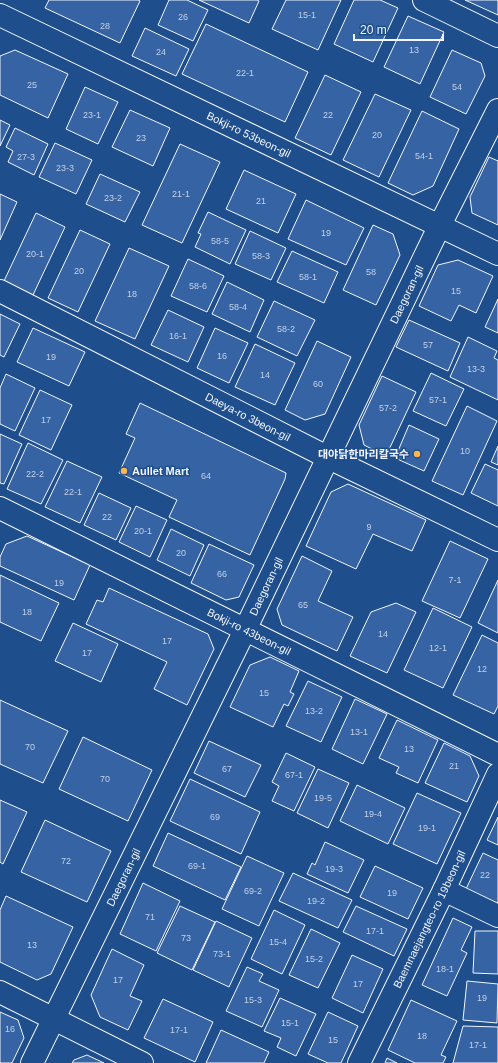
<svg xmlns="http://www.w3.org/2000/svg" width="498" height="1063" viewBox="0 0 498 1063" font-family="Helvetica,'Noto Sans KR',sans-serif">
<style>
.building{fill:#3563a3;stroke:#f2f6ff}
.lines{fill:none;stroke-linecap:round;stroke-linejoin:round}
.street-casing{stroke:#f2f6ff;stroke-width:24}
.street{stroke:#1f4e8c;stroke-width:22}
.poi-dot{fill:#ffb74d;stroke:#1f4e8c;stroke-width:1.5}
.labels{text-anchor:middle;stroke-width:3;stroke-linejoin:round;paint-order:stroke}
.number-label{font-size:9px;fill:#c3d1e8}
.street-label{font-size:11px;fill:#f2f6ff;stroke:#1f4e8c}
.poi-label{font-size:11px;font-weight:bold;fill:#f2f6ff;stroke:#1f4e8c;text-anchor:end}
</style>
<rect width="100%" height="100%" fill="#1f4e8c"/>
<path class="building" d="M49,0H138L140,1L120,43L45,8Z
M169,0H187L208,10L193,41L158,25Z
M199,0H257L259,1L249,23Z
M286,0H341L318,50L272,29Z
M354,0H380L398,8L373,62L334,44Z
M465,0H498V15Z
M408,16L444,32L420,84L384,67Z
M206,24L308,72L285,122L182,74Z
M145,28L189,49L176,76L132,56Z
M15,50L68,74L48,118L0,95V56Z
M452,50L481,63L485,76L466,114L430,97Z
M325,75L361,92L331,155L295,138Z
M85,87L118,102L98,144L66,129Z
M375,94L411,110L379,177L343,160Z
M130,110L170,128L153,166L112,147Z
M422,111L459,129L433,186L413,195L388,183Z
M0,120L10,125L0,146Z
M15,128L48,144L34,175L8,162L13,151L6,147Z
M55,143L92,160L76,194L39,177Z
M180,144L220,162L182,243L142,225Z
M489,157L498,161V225L472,213L470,197Z
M244,170L296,194L278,233L226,209Z
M100,174L140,192L125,222L86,204Z
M0,194L17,202L0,240Z
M306,200L364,228L346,265L288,239Z
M208,212L246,230L230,264L195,247L201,234L198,233Z
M36,213L65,227L33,295L4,281Z
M373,225L393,234L400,255L376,305L343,290Z
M80,230L110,244L78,312L48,298Z
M250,231L286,248L271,280L235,264Z
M129,248L169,266L135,339L95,321Z
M292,251L338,272L324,303L277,282Z
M188,259L224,276L207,312L171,296Z
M458,260L493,276L476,313L459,305L451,321L419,306L438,265Z
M227,282L264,300L250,332L212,314Z
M498,299V333L485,327Z
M274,301L315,320L297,356L257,337Z
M168,310L204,327L188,362L151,345Z
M0,314L20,324L4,357L0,355Z
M409,320L460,343L448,371L396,347Z
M33,328L85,352L69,386L17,362Z
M215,328L248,343L229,383L197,368Z
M468,337L497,351L494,358L498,360V400L450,377Z
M317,341L351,357L325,414L305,420L285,410Z
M255,344L295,363L275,405L235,387Z
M431,373L464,389L446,426L413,411Z
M6,374L35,388L15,431L0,424V388Z
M382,376L416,392L386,456L364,445L359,425Z
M40,390L72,405L51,450L19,435Z
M140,403L286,473L285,479L250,555L169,517L177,500L119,473L135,438L126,434Z
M467,406L497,421L463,495L432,481Z
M409,425L439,439L424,471L395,458Z
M0,434L22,444L4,484L0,483Z
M28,443L63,460L41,504L7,489Z
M498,446V465L491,462Z
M67,461L102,477L80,523L45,507Z
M485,464L498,470V506L471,493Z
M348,484L426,520L412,551L373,534L356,569L306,546L331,492Z
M99,493L131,508L116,540L84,525Z
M136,506L167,520L150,557L119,542Z
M171,529L204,545L190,576L157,560Z
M27,536L90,565L74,600L0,566V557L6,544Z
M450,541L488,559L460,618L422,601Z
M209,544L254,565L239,597L226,600L191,583Z
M302,556L332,571L318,601L353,617L337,651L282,625L277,609Z
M0,575L59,603L41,641L0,622Z
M498,580V633L478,623Z
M109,588L208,634L214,649L187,705L154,689L167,662L86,624L97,600L103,602Z
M396,603L416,612L387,673L350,656L371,612Z
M433,608L472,627L443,688L404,670Z
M73,623L118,644L101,682L55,661Z
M482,635L498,643V706L494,714L453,695Z
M270,657L299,671L290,692L294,694L288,706L284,704L273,727L230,707L250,665Z
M308,681L342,697L321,742L286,726Z
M355,699L387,714L363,764L332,749Z
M0,700L68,731L43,783L0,764Z
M397,720L438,740L418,783L396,773L399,767L379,758Z
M83,737L152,770L128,821L59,789Z
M209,741L261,765L245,797L194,773Z
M444,743L470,756L479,776L467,802L425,783Z
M286,753L315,767L294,811L272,801L279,786L272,782Z
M318,769L349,783L328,828L297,813Z
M190,779L260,812L241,854L170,821Z
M357,785L405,808L388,844L340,821Z
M417,793L461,813L437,864L393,844Z
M0,800L27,812L3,864L0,862Z
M498,817V845L487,840Z
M45,820L111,851L87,902L21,872Z
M168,833L241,867L225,900L153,866Z
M325,842L364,860L348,893L307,874L312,863L315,865Z
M483,853L498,860V905L466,889Z
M247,856L284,873L259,926L222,909Z
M375,866L423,888L408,919L360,897Z
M293,873L352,900L338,928L279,901Z
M143,883L180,901L156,951L120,934Z
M6,896L73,927L51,974L37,980L0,962V910Z
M180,906L215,922L192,970L157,953Z
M356,906L407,929L394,956L343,932Z
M274,910L305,925L282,974L251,959Z
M453,918L472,927L461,950L467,953L447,996L422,985Z
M216,921L252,938L229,987L193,970Z
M311,929L340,943L318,988L289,975Z
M475,931H498V974L473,973Z
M112,949L144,965L130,996L142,1001L128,1030L100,1017L91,995Z
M352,955L383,969L363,1013L332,998Z
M247,967L263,974L259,981L279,990L262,1027L226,1011Z
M467,981L498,984L497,1023L463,1020Z
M280,998L316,1014L296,1056L277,1047L281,1038L264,1031Z
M163,999L213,1022L195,1062L144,1038Z
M411,1000L457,1021L441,1055L446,1057L443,1063H415L388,1050Z
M0,1012L18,1020L24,1038L12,1063H0Z
M328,1012L358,1026L341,1063H328L308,1054Z
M463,1026L498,1027V1063H453Z
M221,1030L269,1052L264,1063H206Z
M87,1055L104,1063H72L74,1060Z
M387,1058L397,1063H385Z"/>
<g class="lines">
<defs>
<g id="street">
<path d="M424,0L498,36"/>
<path id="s1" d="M0,15L498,254"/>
<path id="s2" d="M0,291L327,457L498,540"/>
<path id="s3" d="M0,508L498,755"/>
<path d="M444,890L498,916"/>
<path d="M0,992L142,1063"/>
<path id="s4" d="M32,1063L245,630L439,227L498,110"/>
<path id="s5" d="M359,1063L444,890L498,774"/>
</g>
</defs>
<use href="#street" class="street-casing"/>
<use href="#street" class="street"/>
</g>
<g class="poi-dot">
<circle cx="417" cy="454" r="4"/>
<circle cx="124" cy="471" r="4"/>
</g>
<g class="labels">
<g class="number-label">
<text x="307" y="18">15-1</text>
<text x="183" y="20">26</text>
<text x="105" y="29">28</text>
<text x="414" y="53">13</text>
<text x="161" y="55">24</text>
<text x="245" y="76">22-1</text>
<text x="32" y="88">25</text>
<text x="457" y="90">54</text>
<text x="92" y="118">23-1</text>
<text x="328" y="118">22</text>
<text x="377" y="138">20</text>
<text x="141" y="141">23</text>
<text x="424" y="159">54-1</text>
<text x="26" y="160">27-3</text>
<text x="65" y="171">23-3</text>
<text x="181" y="197">21-1</text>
<text x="113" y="201">23-2</text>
<text x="261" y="204">21</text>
<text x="326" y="236">19</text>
<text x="220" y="244">58-5</text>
<text x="35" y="257">20-1</text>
<text x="261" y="259">58-3</text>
<text x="79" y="274">20</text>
<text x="371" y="275">58</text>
<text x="308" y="280">58-1</text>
<text x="198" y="289">58-6</text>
<text x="456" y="294">15</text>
<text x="132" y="297">18</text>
<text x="238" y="310">58-4</text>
<text x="286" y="332">58-2</text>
<text x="178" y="339">16-1</text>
<text x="428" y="348">57</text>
<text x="222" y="359">16</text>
<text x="51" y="360">19</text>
<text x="476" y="372">13-3</text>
<text x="265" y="378">14</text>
<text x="318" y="387">60</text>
<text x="438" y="403">57-1</text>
<text x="388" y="411">57-2</text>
<text x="46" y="423">17</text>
<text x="465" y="454">10</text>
<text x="35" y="477">22-2</text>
<text x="206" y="479">64</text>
<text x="73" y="495">22-1</text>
<text x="107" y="520">22</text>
<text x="369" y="530">9</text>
<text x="143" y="534">20-1</text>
<text x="181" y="556">20</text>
<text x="222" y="577">66</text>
<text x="455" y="583">7-1</text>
<text x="59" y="586">19</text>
<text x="303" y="608">65</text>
<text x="27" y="615">18</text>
<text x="383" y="637">14</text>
<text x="167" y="644">17</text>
<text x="438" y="651">12-1</text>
<text x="87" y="656">17</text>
<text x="482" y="672">12</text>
<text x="264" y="696">15</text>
<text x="314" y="714">13-2</text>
<text x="359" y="735">13-1</text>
<text x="30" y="750">70</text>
<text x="409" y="752">13</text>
<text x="454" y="769">21</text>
<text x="227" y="772">67</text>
<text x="294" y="778">67-1</text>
<text x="105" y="782">70</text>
<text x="323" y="801">19-5</text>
<text x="373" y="817">19-4</text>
<text x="215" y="820">69</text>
<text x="427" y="831">19-1</text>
<text x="66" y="864">72</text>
<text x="197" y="869">69-1</text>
<text x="334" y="872">19-3</text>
<text x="485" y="878">22</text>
<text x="253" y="894">69-2</text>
<text x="392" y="896">19</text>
<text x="316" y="904">19-2</text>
<text x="150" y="920">71</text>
<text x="375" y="934">17-1</text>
<text x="186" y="941">73</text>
<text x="278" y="945">15-4</text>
<text x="32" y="948">13</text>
<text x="222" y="957">73-1</text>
<text x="314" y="962">15-2</text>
<text x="445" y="972">18-1</text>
<text x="118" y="983">17</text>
<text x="358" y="987">17</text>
<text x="482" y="1001">19</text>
<text x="253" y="1003">15-3</text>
<text x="290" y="1026">15-1</text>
<text x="10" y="1032">16</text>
<text x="179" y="1033">17-1</text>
<text x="422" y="1039">18</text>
<text x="333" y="1043">15</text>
<text x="478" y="1048">17-1</text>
</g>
<g class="street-label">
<text dy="4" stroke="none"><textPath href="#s1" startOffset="276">Bokji-ro 53beon-gil</textPath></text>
<text dy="4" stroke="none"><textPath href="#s4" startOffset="855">Daegoran-gil</textPath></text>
<text dy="4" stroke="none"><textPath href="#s2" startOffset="278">Daeya-ro 3beon-gil</textPath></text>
<text dy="4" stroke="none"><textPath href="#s4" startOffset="531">Daegoran-gil</textPath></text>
<text dy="4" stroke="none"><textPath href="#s3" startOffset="278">Bokji-ro 43beon-gil</textPath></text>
<text dy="4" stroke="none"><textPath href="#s4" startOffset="207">Daegoran-gil</textPath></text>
<text dy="4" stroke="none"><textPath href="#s5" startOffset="160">Baemnaejangteo-ro 19beon-gil</textPath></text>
</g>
<g class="poi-label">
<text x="409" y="458">대야닭한마리칼국수</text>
<text x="132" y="475" text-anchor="start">Aullet Mart</text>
</g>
</g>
<path d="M354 34v6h89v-6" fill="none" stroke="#f2f6ff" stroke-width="2"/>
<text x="360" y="34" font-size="12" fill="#f2f6ff" stroke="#1f4e8c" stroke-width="3" paint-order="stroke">20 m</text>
</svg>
